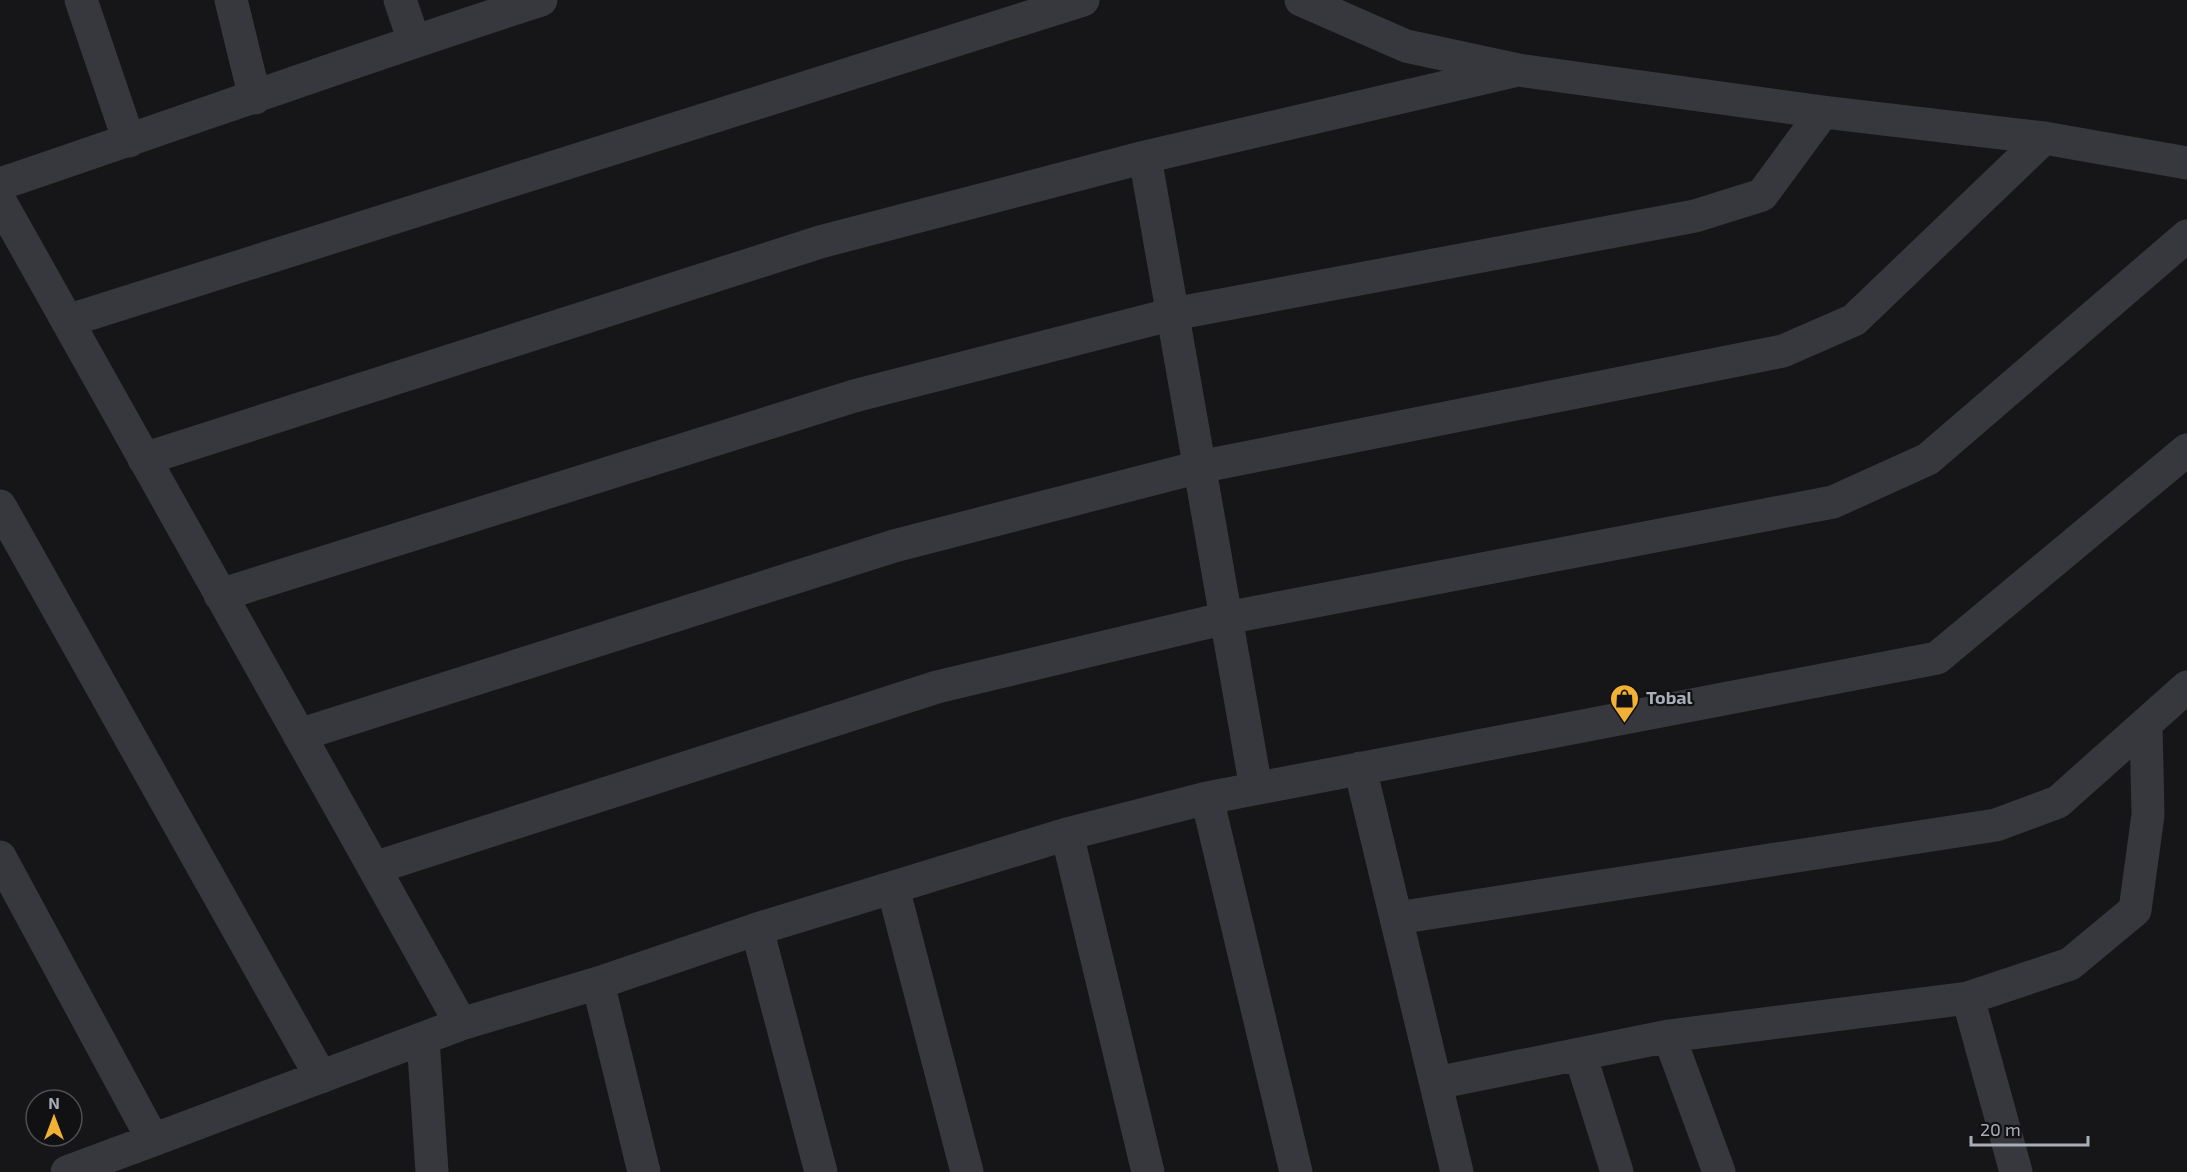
<svg xmlns="http://www.w3.org/2000/svg" width="2187" height="1172" viewBox="0 0 2187 1172" font-family="'Exo 2',sans-serif">
<style>
.lines{fill:none;stroke-linecap:round;stroke-linejoin:round}
.minor{stroke:#37383d;stroke-width:33}
.labels{text-anchor:middle;stroke-width:4.5;stroke-linejoin:round;paint-order:stroke}
.poi-label{font-size:18px;font-weight:bold;fill:#a8adb8;stroke:#111113;text-anchor:start}
</style>
<rect width="100%" height="100%" fill="#161618"/>
<g class="lines">
<path class="minor" d="M81,0L129,141
M231,0L255,98
M400,0L414,41
M1301,0L1406,46L1518,70L1823,112L2044,138L2187,163
M1145,157L1256,788
M0,184C181,123 360,58 541,0
M0,201L374,868
M67,321L1083,0
M144,459L820,242L1145,157L1518,70
M0,506L321,1077
M220,595L854,396L1173,314L1695,216L1762,195L1823,112
M299,735L894,546L1199,467L1783,351L1854,320L2044,138
M1360,768L1457,1172
M1207,798L1296,1172
M1067,834L1148,1172
M0,857L153,1140L461,1024L598,983L757,929L1067,834L1207,798L1937,658L2187,450
M893,888L967,1172
M1397,918L1996,825L2058,802L2187,687
M757,929L821,1172
M598,983L644,1172
M1968,998L2016,1172
M461,1024L374,868L937,687L1226,618L1833,502L1928,459L2187,236
M1669,1036L1719,1172
M423,1039L432,1172
M1580,1054L1617,1172
M1436,1083L1669,1036L1968,998L2070,964L2135,910L2148,815L2146,725
M67,1172L153,1140"/>
</g>
<defs>
<symbol id="shop-pin" viewBox="-11 -11 22 30"><path d="M0 17L-7.5 6A9.5 9.5 0 1 1 7.5 6Z" fill="#f2b134" stroke="#111113"/><path d="M-5-2.5h2.3a2.7 3.5 0 0 1 5.4 0H5L5.5 6h-11ZM-1.5-2.5h3a1.5 2.3 0 0 0-3 0Z" fill="#111"/></symbol>
</defs>
<g fill-rule="evenodd">
<use href="#shop-pin" x="1608" y="682" width="33" height="45"/>
</g>
<g class="labels">
<g class="poi-label">
<text x="1646" y="704">Tobal</text>
</g>
</g>
<g transform="translate(54 1118)"><circle r="28" fill="#111113" stroke="#4d4f55" stroke-width="1.5"/>
<path d="M0-4.5L10 22L0 15L-10 22Z" fill="#f2b134"/>
<text y="-9" font-size="16" font-weight="bold" text-anchor="middle" fill="#a8adb8">N</text>
</g>
<path d="M1971 1136v9h117v-9" fill="none" stroke="#a8adb8" stroke-width="3"/>
<text x="1980" y="1136" font-size="18" fill="#a8adb8" stroke="#111113" stroke-width="4.5" paint-order="stroke">20 m</text>
</svg>
